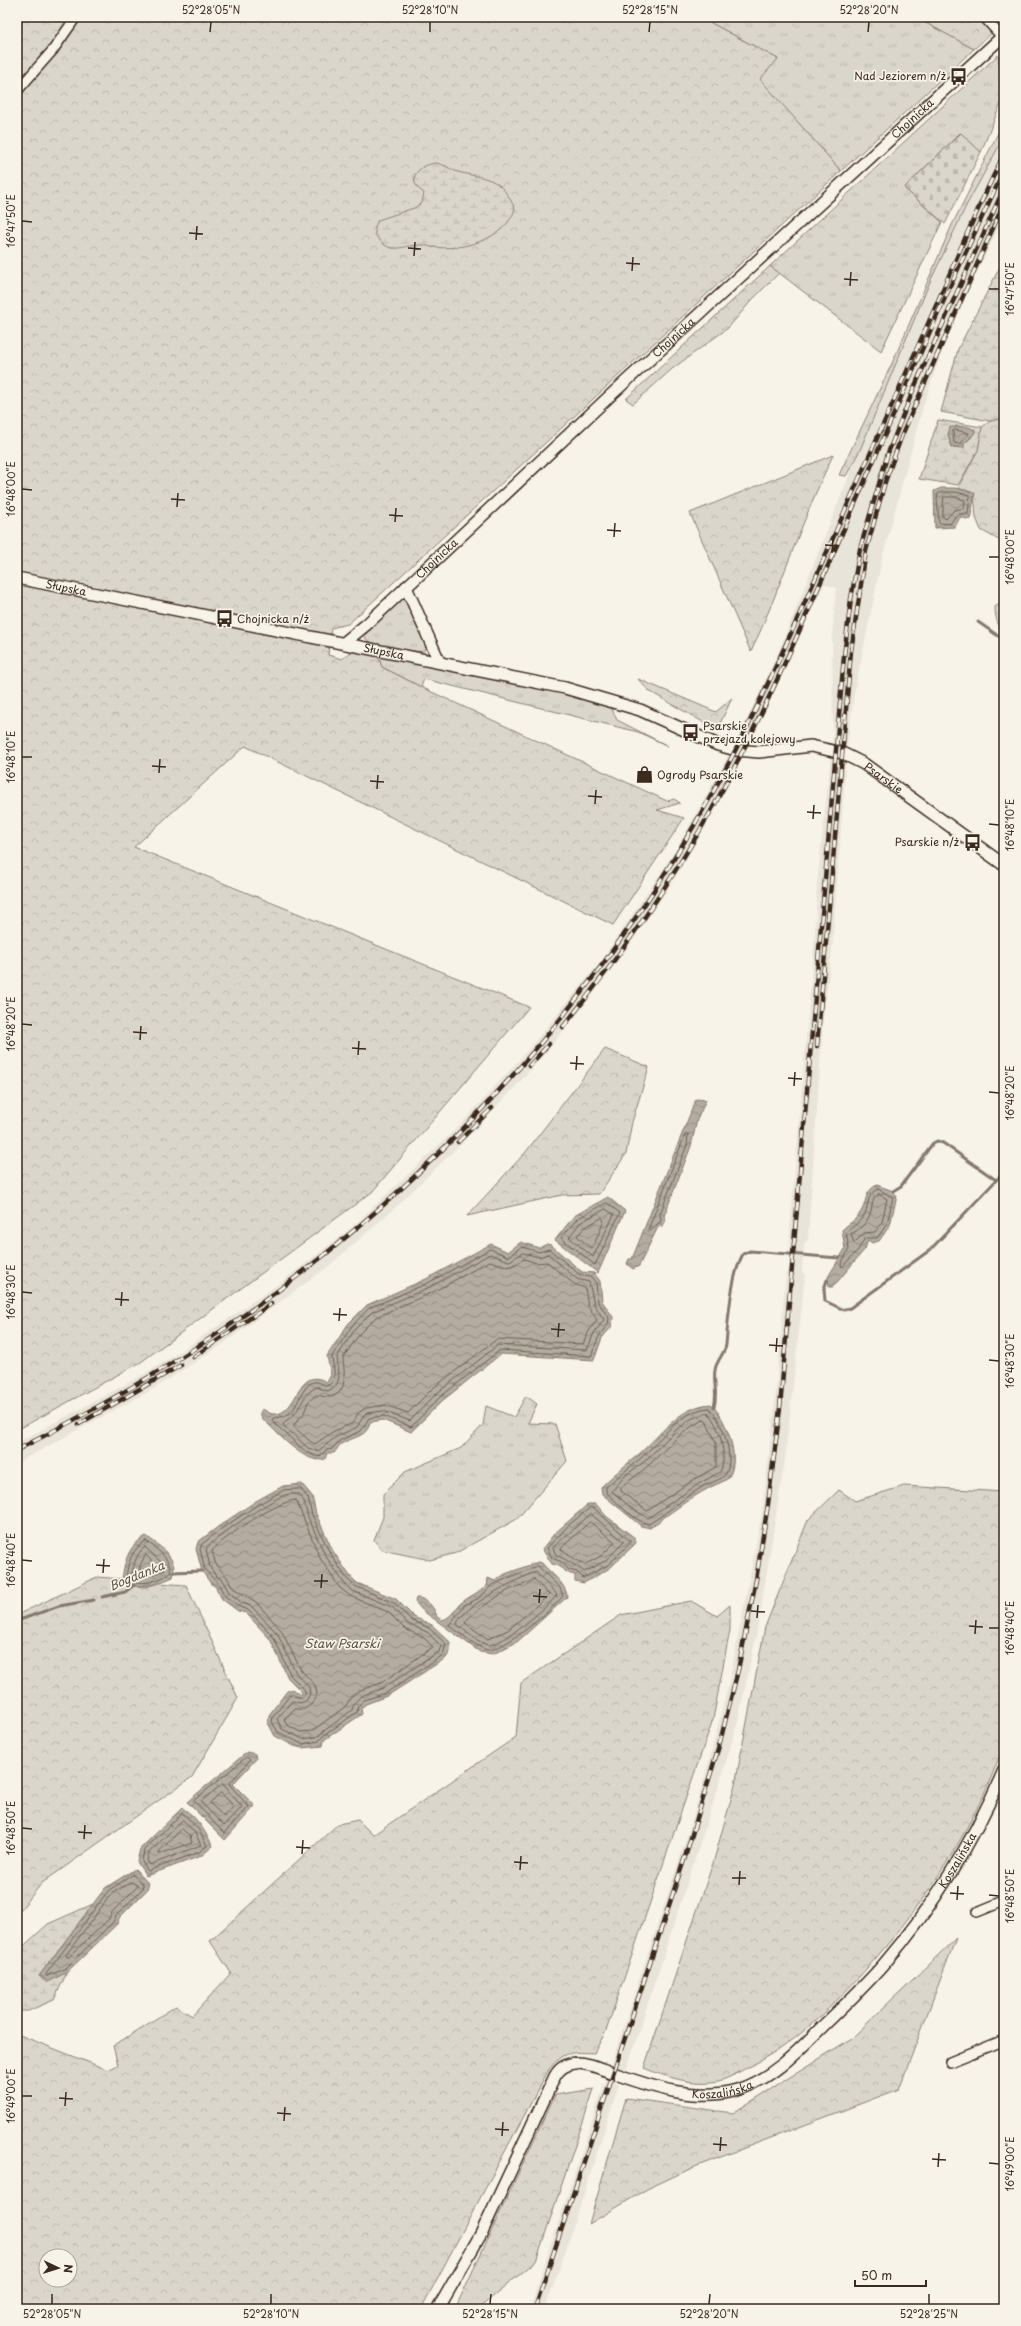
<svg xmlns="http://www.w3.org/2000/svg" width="1021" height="2326" viewBox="0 0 1021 2326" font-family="'Playpen Sans',sans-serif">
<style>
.built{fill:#e9e4d9}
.grass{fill:url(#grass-tufts);stroke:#8b8074}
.forest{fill:url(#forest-crowns);stroke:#8b8074;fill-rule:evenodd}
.wetland{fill:url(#wetland-marsh);stroke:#8b8074;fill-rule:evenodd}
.cemetery{fill:url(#cemetery-stones);stroke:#8b8074}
.water{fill:url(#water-waves);stroke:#84786c}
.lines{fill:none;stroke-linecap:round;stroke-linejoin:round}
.shore{stroke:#6b5e52;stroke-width:1}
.stream{stroke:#84786c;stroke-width:3}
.minor-casing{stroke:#3b2a1e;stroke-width:12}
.tertiary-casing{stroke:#3b2a1e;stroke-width:14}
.minor{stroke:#f7f3e8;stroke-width:9}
.tertiary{stroke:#f7f3e8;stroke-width:11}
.rail-casing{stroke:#3b2a1e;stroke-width:4.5}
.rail{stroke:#f7f3e8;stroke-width:3;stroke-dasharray:9;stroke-linecap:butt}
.ticks{fill:none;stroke:#3b2a1e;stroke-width:1.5}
.labels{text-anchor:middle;stroke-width:3.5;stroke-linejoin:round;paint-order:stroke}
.poi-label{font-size:11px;fill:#3b2a1e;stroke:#f7f3e8;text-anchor:start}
.street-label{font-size:11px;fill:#3b2a1e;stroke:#f7f3e8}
.water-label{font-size:12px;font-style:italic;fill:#5f5145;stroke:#f7f3e8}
.neatline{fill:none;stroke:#3b2a1e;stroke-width:1.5}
.ticks-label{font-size:10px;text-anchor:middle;fill:#3b2a1e}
</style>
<defs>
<pattern id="grass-tufts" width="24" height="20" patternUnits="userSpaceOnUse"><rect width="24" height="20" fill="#dbd6cb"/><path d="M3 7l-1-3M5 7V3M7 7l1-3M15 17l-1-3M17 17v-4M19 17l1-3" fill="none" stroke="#bdb8ae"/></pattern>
<pattern id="forest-crowns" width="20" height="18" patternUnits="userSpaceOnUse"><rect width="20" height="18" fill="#dbd6cb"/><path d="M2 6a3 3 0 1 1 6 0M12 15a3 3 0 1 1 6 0" fill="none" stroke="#bdb8ae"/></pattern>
<pattern id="wetland-marsh" width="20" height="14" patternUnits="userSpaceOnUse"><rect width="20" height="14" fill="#dbd6cb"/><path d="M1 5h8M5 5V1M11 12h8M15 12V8" fill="none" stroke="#bdb8ae"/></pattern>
<pattern id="cemetery-stones" width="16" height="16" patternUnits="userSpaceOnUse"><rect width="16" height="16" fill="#dbd6cb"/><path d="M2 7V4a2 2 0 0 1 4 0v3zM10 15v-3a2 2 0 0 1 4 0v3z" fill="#bdb8ae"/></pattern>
<pattern id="water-waves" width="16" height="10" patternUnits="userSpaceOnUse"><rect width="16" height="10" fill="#b4aca0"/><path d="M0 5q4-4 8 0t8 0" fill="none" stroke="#948c82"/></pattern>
</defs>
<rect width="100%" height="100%" fill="#f7f3e8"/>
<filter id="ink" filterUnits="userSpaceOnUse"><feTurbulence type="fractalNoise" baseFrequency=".025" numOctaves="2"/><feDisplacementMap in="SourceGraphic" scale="8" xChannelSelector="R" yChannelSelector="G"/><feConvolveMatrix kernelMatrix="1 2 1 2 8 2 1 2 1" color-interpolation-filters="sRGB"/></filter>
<g filter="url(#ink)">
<path class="built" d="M1004,137V216L948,333L923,407L882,559L854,694L847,747L832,950L823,1020L808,1239L804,1244L802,1270L805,1276L785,1459L758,1627L737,1725L719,1785L627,2068L624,2070L613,2066L612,2062L689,1830L707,1769L730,1678L762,1513L775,1401L786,1273L789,1269L790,1230L815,932L817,884L833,738L832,636L836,588L824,584L750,744L703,831L673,881L627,949L579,1012L527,1074L472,1133L394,1209L330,1265L223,1344L155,1388L17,1463V1443L146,1373L178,1353L280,1283L350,1229L462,1123L528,1050L601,961L677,848L738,738L778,653L891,371L929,284L966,206Z
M608,2079L619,2085L568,2244L545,2309H530L604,2084Z"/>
<path class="grass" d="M700,17H915L974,49L841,171L759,79L778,59Z
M998,55L1003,98L981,152L960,133L904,188L942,222L881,351L770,266Z
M1004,121V137L966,206L929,284L860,450L846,476L839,475L894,359L952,225Z
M401,599L407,600L426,645L424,651C415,653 369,645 365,638L367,631Z
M378,656L572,693L611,707L617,720L668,746L638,732L424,679L421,687L382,667Z
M526,1396L537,1404L528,1423L555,1424L567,1461L517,1519L456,1553L430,1560L382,1550L374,1540L383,1517V1494L405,1472L461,1448L483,1425L486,1406L514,1417Z"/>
<path class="forest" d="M17,17H700L778,59L760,79L841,171L368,606L348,624L331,628L328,655L342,659L355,649L378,656L382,667L421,687L667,801L674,799L680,803L657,810L684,818L613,925L245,746L134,847L529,1007L372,1192L141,1362L17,1430Z
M915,17H979L994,31L974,49Z
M770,266L779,273L751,301L728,328L672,369L633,404L626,399Z
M1004,418V543L981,530L976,518L974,493L958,488L978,450L982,427L990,421Z
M833,455C802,519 781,587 751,652L690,513Z
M638,679L716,712L732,698L717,730L649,691Z
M605,1049L649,1067L632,1122L626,1154L599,1194L562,1195L467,1216L525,1153Z
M904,1486L1004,1492V1743C973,1837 908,1928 839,1998C811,2026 785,2050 748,2067C739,2072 728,2079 718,2081C694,2086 666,2077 644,2068L714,1860L735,1785L765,1627L808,1520L839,1490L855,1501Z
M97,1577L122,1579L131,1586L146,1587L159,1583L186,1585L238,1698L192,1777L42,1883L17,1914V1615Z
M691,1601L717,1616L730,1605V1630L713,1719L606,2031L594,2053C570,2052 565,2051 549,2069L421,2309H17V2034L108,2070L118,2065L113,2046L176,2006L192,2016L231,1973L210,1941L338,1824L358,1820L373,1835L516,1737L521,1683L621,1615ZM46,2256H70V2280H46Z
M956,1938L899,2089L692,2168L647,2189L589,2224L626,2098L733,2113L852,2038Z
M594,2089L536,2261L478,2309H455L555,2095Z"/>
<path class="wetland" d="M435,163C444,164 449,169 458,172C490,180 500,176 515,209C505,240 462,251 432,247C429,247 427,245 423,245C402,244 390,258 375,234V227L378,220L414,208L422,203L424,193C405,180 417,166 435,163Z
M1004,259V418L990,421L941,412L958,349Z
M938,420L982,427L978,450L958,485L919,479ZM956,426L975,430C971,442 963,444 951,447L948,434Z
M1004,601V608L1001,609L1004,637C999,627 995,619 995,607Z
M93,1904L39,1976L48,1982L67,1972L54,2000L28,2011H17V1952L48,1924Z"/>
<path class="cemetery" d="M961,133L981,152L945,224L904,188Z"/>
<path class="water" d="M950,427H968L975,430L974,434L964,444V448L951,447L948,434Z
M941,488H955L975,493L970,520L960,517L955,527L935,528L934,491Z
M696,1099L706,1100L697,1120L691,1146L664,1216L666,1220L663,1226L658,1227L639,1266L633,1269L627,1264L629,1259H632Z
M877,1185L893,1191L897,1196L890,1225L879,1241L872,1243L868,1240L865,1249L833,1287H829L828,1277L845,1249L842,1230C849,1223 855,1221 860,1213C868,1202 863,1192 877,1185Z
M608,1197L625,1211L598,1273L555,1240L574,1216Z
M521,1242L539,1248L547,1244L551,1245L582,1272L594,1273L600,1281L602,1301L613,1317L612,1326L602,1338L594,1360L501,1354L442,1401L411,1432L383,1420L370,1422C368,1438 350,1437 340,1445C338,1447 336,1451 334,1453H327L325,1459C305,1466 276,1431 262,1418L260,1413L262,1409C265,1410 270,1414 273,1414C299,1416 296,1364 327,1382L331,1375L327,1356L348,1324L367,1305L426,1279L491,1244L508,1252Z
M711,1404C726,1418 742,1459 728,1478C724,1482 714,1485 709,1488C688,1499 669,1514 650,1528L641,1526L602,1494L601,1487C613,1475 626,1465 639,1454C661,1435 679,1406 711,1404Z
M302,1484L312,1496L316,1514L333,1551L350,1576L357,1583L396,1599L414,1617L432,1625L450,1642V1652L446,1658L387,1696L366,1704L361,1708L362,1714L324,1740L323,1746L302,1748L294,1746L275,1736L268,1723L269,1715L287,1691L293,1689L301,1695L302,1692L288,1678L270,1639L246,1613L238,1611L222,1599L215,1586L211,1584L202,1571L196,1549L198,1542L219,1526L256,1501L283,1486Z
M588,1504H596L606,1516L635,1538L636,1543L610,1568L584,1583L575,1581V1575C565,1574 562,1566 552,1564L542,1549L554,1534Z
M146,1536C160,1546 179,1559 173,1577C155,1585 139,1591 122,1579C125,1560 128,1546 146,1536Z
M538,1562L542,1563C550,1573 567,1584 567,1597L517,1642L493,1654L480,1652L423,1611L415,1602L416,1598C426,1597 435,1608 437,1617L442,1620C451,1618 455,1609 461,1603C468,1597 479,1592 487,1586L488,1578L495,1581L505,1574Z
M247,1752L255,1754L256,1759L233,1784L255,1806L225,1840L187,1802Z
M182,1808C197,1816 205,1832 213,1846L201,1856L146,1876L137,1862L140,1849Z
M135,1869L149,1884L146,1891L119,1918L118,1923L67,1972L48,1982L39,1976L105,1888Z"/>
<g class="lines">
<path class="shore" d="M956,430L969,433L959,444L954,443L953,431Z
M942,492H955L970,495L968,514H957L950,524L939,523L937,498L938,494Z
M944,497H954L965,500L964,508L954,510L946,519L943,517Z
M688,1134L687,1145L660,1214L661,1221L649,1232L648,1230L685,1135Z
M878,1189L893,1197L887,1224L877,1238H865L858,1250L842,1267L841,1264L849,1249L846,1232C852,1227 858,1224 863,1217C870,1207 865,1194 878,1189Z
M879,1194L887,1199L882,1222L875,1232L864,1233L854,1243L851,1234C859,1230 867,1223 870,1214C873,1207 871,1197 879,1194Z
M607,1203L620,1213L595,1265L561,1238L577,1219Z
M606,1209L614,1215L593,1257L569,1237L580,1223Z
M602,1218L604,1221L593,1247L591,1248L577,1236L584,1228Z
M522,1247L539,1252L549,1249L580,1275L591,1277L596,1283L598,1302L609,1318L608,1324L599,1336L591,1356L500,1350L439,1398L411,1427L384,1416L369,1418L361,1431L339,1441L332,1449L326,1450L319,1457L306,1452L272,1421L273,1418C280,1417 285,1417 291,1412C298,1406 304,1380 317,1382C320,1382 323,1385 326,1386C340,1382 332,1366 332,1356L352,1326L369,1308L428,1283L490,1249L508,1256Z
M523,1253L539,1257L548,1254L577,1279L589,1282L594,1304L604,1320L594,1333L587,1350L498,1345L436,1394L410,1421L384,1411L367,1413L363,1417L357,1427L336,1437L318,1451L308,1448L283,1425L284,1422C304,1411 299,1395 317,1387L327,1391C344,1386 338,1369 337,1357L355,1329L372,1312L430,1287L490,1254L509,1261Z
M524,1259L537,1263L547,1262L574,1284L585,1288L588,1306L597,1320L589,1331L583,1344L497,1339L432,1389L408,1413L385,1405L366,1408L358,1413L353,1423L334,1431L315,1444L311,1442L293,1426L304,1413L308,1402L316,1395C319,1395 323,1397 328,1397C349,1395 344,1372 343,1358L360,1333L376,1317L433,1292L490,1261C507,1266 507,1271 524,1259Z
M709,1408C722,1418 737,1462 724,1476C719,1481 708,1483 702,1487C684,1498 667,1513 649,1524C633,1521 618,1503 606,1492V1487C617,1477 629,1468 641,1458C661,1440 680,1410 709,1408Z
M707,1413C720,1423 728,1458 720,1472L700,1483L648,1518L631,1508L612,1491L626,1475L645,1461L675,1431L691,1419Z
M703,1420L706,1421L716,1443V1467L696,1478L647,1511L621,1491V1488C630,1479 641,1473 650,1464C667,1448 682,1430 703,1420Z
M301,1489L308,1498L312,1515L330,1553L347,1579L355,1586L394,1603L411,1620L429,1628L446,1644L443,1655L386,1693L364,1700L358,1706L357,1712L322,1737L319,1741L302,1744L278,1732L272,1722L273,1717L290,1695L302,1698L305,1695V1690L291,1676L273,1636L248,1610L240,1607L225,1596L218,1583L205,1570L200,1549L202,1544L221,1529L259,1504L284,1490Z
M298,1494L304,1501L308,1517L325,1555L344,1583L353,1591L392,1607L408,1624L427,1632L441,1646L439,1652L383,1688L361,1696L354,1703L352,1710L316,1737L303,1739L282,1729L277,1719L292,1701L300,1703L306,1701L310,1694L309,1687L296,1673L277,1633L251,1606L242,1603L229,1592L222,1580L216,1576L210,1567L206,1549C213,1538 271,1500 285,1495C289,1494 294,1494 298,1494Z
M296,1500L320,1558L339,1587L350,1596L388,1612L405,1629L423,1637L433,1647L381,1683L358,1691L350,1698L346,1706L312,1731L300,1732L286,1724L284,1720L294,1709H304L312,1704L317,1694L315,1685L301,1670L281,1630L256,1602L233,1588L227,1577L216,1565L212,1551C222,1538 279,1500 296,1500Z
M590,1508H594L631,1542L608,1565L583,1578L577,1572L569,1570L562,1562L552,1558L547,1548L569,1525Z
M591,1514L624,1542L605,1561L584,1572C580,1568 562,1557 556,1555L553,1548Z
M590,1522L615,1542L601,1556L586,1564L575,1560L561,1549Z
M146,1541C155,1547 173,1561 170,1573C159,1581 137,1588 126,1577C128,1563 132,1548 146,1541Z
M145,1547L162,1563L165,1570L145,1577H134L132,1574C134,1564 136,1554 145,1547Z
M146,1555L157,1567L140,1571V1566Z
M538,1566L560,1588L563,1596C553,1609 504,1651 487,1650C478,1648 457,1631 449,1625L465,1605L479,1598L492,1585Z
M536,1572L557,1595C549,1606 501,1646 488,1645C480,1644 463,1629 457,1624C460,1608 520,1577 536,1572Z
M534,1579L549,1595L508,1630L488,1639L465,1623C467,1616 502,1593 511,1589C519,1585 527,1585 534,1579Z
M247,1757L250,1760L229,1784L249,1807L224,1833L194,1801Z
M223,1784L242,1807L224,1826L201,1802Z
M221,1793L234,1806L224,1817L210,1803Z
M183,1813L199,1830L207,1846L199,1852L148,1871L142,1862L144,1850Z
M183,1820L195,1833L201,1845L150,1865L147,1860L149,1853Z
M182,1829L190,1836L192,1843L159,1854V1852Z
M133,1875L143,1884L142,1889L116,1916L113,1922L65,1969L47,1976L46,1974L108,1891Z
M132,1882L137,1885V1887L112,1912L109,1919L69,1957H67L66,1955L111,1894Z"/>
<path class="stream" d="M978,622L1004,640
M893,1191L901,1186L933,1143L937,1141L943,1143L996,1180
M827,1280L824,1289L825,1301L844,1310L850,1308L930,1250L1004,1172
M714,1407C718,1393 713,1382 715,1370C716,1361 725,1353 726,1345C728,1320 731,1276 743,1254L750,1251L839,1258
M172,1572L202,1571
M102,1597L125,1592L134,1585
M17,1621L59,1606L94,1600"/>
<defs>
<path id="minor" d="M984,17L1002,37
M17,91L53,50L76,17
M977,1912L1004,1901
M950,2062L1004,2040"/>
<g id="tertiary">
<path id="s1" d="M17,578L565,688L640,710L718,745L736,750L759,752L811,746L842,753L864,764L1004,865"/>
<path d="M406,587L439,661"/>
<path id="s2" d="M345,642L367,624L612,394L1004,35"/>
<path id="s3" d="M438,2309L481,2234L555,2076C559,2069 566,2064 575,2063C588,2062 601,2069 613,2073C652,2087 696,2102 737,2090C772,2079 798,2051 823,2026C844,2006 865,1986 884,1964C933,1907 974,1840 1004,1770"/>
</g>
</defs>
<use href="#minor" class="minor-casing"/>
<use href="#tertiary" class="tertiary-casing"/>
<use href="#minor" class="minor"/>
<use href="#tertiary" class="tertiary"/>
<defs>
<path id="rail" d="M563,1027C618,959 668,887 711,811C756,730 793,646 830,561C887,431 942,299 1004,171
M817,1046L851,651L866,551L885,482L902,435L1004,203
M529,1066L549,1044
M458,1142L492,1108
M193,1357L271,1304
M79,1424L181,1365
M17,1450C89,1413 160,1373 227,1327C441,1181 615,983 734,753C764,695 790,636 816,577C855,487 895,397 935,308C957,256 979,205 1004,154
M535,2309L686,1854L719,1746L738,1670L756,1580L768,1504L780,1408L844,656L851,599L860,549L888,453L914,388L1004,188"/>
</defs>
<use href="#rail" class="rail-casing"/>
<use href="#rail" class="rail"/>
</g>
</g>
<path class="ticks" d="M210,32L211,22M430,32V22M649,32L650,22M868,32L869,22M22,221L32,222M189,233L203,234M196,240L197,226M408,248L421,249M414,256L415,242M626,263L640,264M632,271L633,257M844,279L858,280M850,286L851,272M989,289H999M22,489L32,490M171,499L185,500M177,507L178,493M389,515L403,516M395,522L396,508M607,530L621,531M614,537L615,523M825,545L839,546M832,553L833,539M989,557H999M22,757H32M152,766L166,767M159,773L160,759M370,781L384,782M377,789L378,775M588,796L602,797M595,804L596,790M807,812L821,813M813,819L814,805M989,824L999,825M22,1024L32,1025M133,1032L147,1033M140,1040L141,1026M352,1048L366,1049M358,1055L359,1041M570,1063L584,1064M576,1070L577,1056M788,1078L802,1079M794,1086L795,1072M989,1092L999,1093M22,1292L32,1293M115,1299L129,1300M121,1306L122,1292M333,1314L347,1315M339,1321L340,1308M551,1329L565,1330M558,1337L559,1323M769,1345L783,1346M776,1352L777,1338M989,1360L999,1361M22,1560L32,1561M96,1565L110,1566M103,1573L104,1559M314,1581H328M321,1588L322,1574M533,1596L547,1597M539,1603L540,1589M751,1611L765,1612M757,1618L758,1605M969,1626L983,1627M989,1628H999M975,1634L976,1620M22,1828L32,1829M78,1832L92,1833M84,1839L85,1825M296,1847L310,1848M302,1854L303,1840M514,1862L528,1863M520,1870L521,1856M732,1878H746M739,1885L740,1871M950,1893L964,1894M989,1895L999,1896M957,1900L958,1886M22,2096H32M59,2098L73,2099M65,2106L66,2092M277,2113L291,2114M284,2121L285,2107M495,2129L509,2130M502,2136L503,2122M713,2144L727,2145M720,2151L721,2137M932,2159L946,2160M989,2163L999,2164M938,2167L939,2153M52,2304V2294M271,2304V2294M490,2304L491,2294M709,2304L710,2294M929,2304V2294"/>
<defs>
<symbol id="bus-bare" viewBox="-9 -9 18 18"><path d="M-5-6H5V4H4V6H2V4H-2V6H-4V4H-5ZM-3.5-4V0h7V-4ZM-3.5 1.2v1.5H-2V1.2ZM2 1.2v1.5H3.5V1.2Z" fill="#3b2a1e" stroke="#f7f3e8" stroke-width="2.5" paint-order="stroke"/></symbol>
<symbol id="shop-bare" viewBox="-9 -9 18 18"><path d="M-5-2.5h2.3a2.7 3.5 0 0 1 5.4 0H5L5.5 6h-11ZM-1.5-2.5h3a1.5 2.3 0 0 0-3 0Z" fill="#3b2a1e" stroke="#f7f3e8" stroke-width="2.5" paint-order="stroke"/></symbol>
</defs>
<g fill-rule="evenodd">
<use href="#bus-bare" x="946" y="64" width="25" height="25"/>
<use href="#bus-bare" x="212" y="606" width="25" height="25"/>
<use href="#bus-bare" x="678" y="720" width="25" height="25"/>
<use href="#shop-bare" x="632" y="762" width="25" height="25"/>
<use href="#bus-bare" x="960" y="830" width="25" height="25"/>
</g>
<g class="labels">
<g class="poi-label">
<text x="946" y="80" text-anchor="end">Nad Jeziorem n/ż</text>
<text x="237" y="623">Chojnicka n/ż</text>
<text x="703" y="730">Psarskie<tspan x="703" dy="13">przejazd kolejowy</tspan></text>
<text x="657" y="779">Ogrody Psarskie</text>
<text x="959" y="846" text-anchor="end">Psarskie n/ż</text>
</g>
<g class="street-label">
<text dy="4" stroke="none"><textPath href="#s2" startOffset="772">Chojnicka</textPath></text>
<text dy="4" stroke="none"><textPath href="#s2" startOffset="448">Chojnicka</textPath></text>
<text dy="4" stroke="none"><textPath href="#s2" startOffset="124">Chojnicka</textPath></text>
<text dy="4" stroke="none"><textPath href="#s1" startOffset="50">Słupska</textPath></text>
<text dy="4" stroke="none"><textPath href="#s1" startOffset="374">Słupska</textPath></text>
<text dy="4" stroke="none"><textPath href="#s1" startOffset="897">Psarskie</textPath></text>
<text dy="4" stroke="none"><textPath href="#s3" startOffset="775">Koszalińska</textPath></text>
<text dy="4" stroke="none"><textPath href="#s3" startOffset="438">Koszalińska</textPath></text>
</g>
<g class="water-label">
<text transform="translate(137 1576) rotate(-22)" y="4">Bogdanka</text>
<text x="342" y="1648">Staw Psarski</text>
</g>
</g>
<rect width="1021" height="2326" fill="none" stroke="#f7f3e8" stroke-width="44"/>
<g transform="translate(58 2268) rotate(94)"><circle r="19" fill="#f7f3e8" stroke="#aca397"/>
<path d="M0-3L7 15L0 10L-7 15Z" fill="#3b2a1e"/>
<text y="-6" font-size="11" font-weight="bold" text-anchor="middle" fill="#3b2a1e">N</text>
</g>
<path d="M855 2280v6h71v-6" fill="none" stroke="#3b2a1e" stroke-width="2"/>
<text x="861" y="2280" font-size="12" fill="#3b2a1e" stroke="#f7f3e8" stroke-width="3" paint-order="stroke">50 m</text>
<rect x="22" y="22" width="977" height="2282" class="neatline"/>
<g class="ticks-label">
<text x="211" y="14">52°28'05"N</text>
<text x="430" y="14">52°28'10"N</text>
<text x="650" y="14">52°28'15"N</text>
<text x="869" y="14">52°28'20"N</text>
<text transform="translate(11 221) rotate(-90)" y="4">16°47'50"E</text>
<text transform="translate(1010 289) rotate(-90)" y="4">16°47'50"E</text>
<text transform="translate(11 489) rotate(-90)" y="4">16°48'00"E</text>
<text transform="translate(1010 557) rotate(-90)" y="4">16°48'00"E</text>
<text transform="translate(11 757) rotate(-90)" y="4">16°48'10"E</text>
<text transform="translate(1010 825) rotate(-90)" y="4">16°48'10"E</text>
<text transform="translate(11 1024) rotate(-90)" y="4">16°48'20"E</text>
<text transform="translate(1010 1093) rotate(-90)" y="4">16°48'20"E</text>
<text transform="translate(11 1292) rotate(-90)" y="4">16°48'30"E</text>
<text transform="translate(1010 1361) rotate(-90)" y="4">16°48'30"E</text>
<text transform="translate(11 1560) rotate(-90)" y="4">16°48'40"E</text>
<text transform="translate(1010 1628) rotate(-90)" y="4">16°48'40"E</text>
<text transform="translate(11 1828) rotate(-90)" y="4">16°48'50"E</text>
<text transform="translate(1010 1896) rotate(-90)" y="4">16°48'50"E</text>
<text transform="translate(11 2096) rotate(-90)" y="4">16°49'00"E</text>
<text transform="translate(1010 2164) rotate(-90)" y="4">16°49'00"E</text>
<text x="52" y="2318">52°28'05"N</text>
<text x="271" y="2318">52°28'10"N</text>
<text x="490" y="2318">52°28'15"N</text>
<text x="709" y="2318">52°28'20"N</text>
<text x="929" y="2318">52°28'25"N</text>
</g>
</svg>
